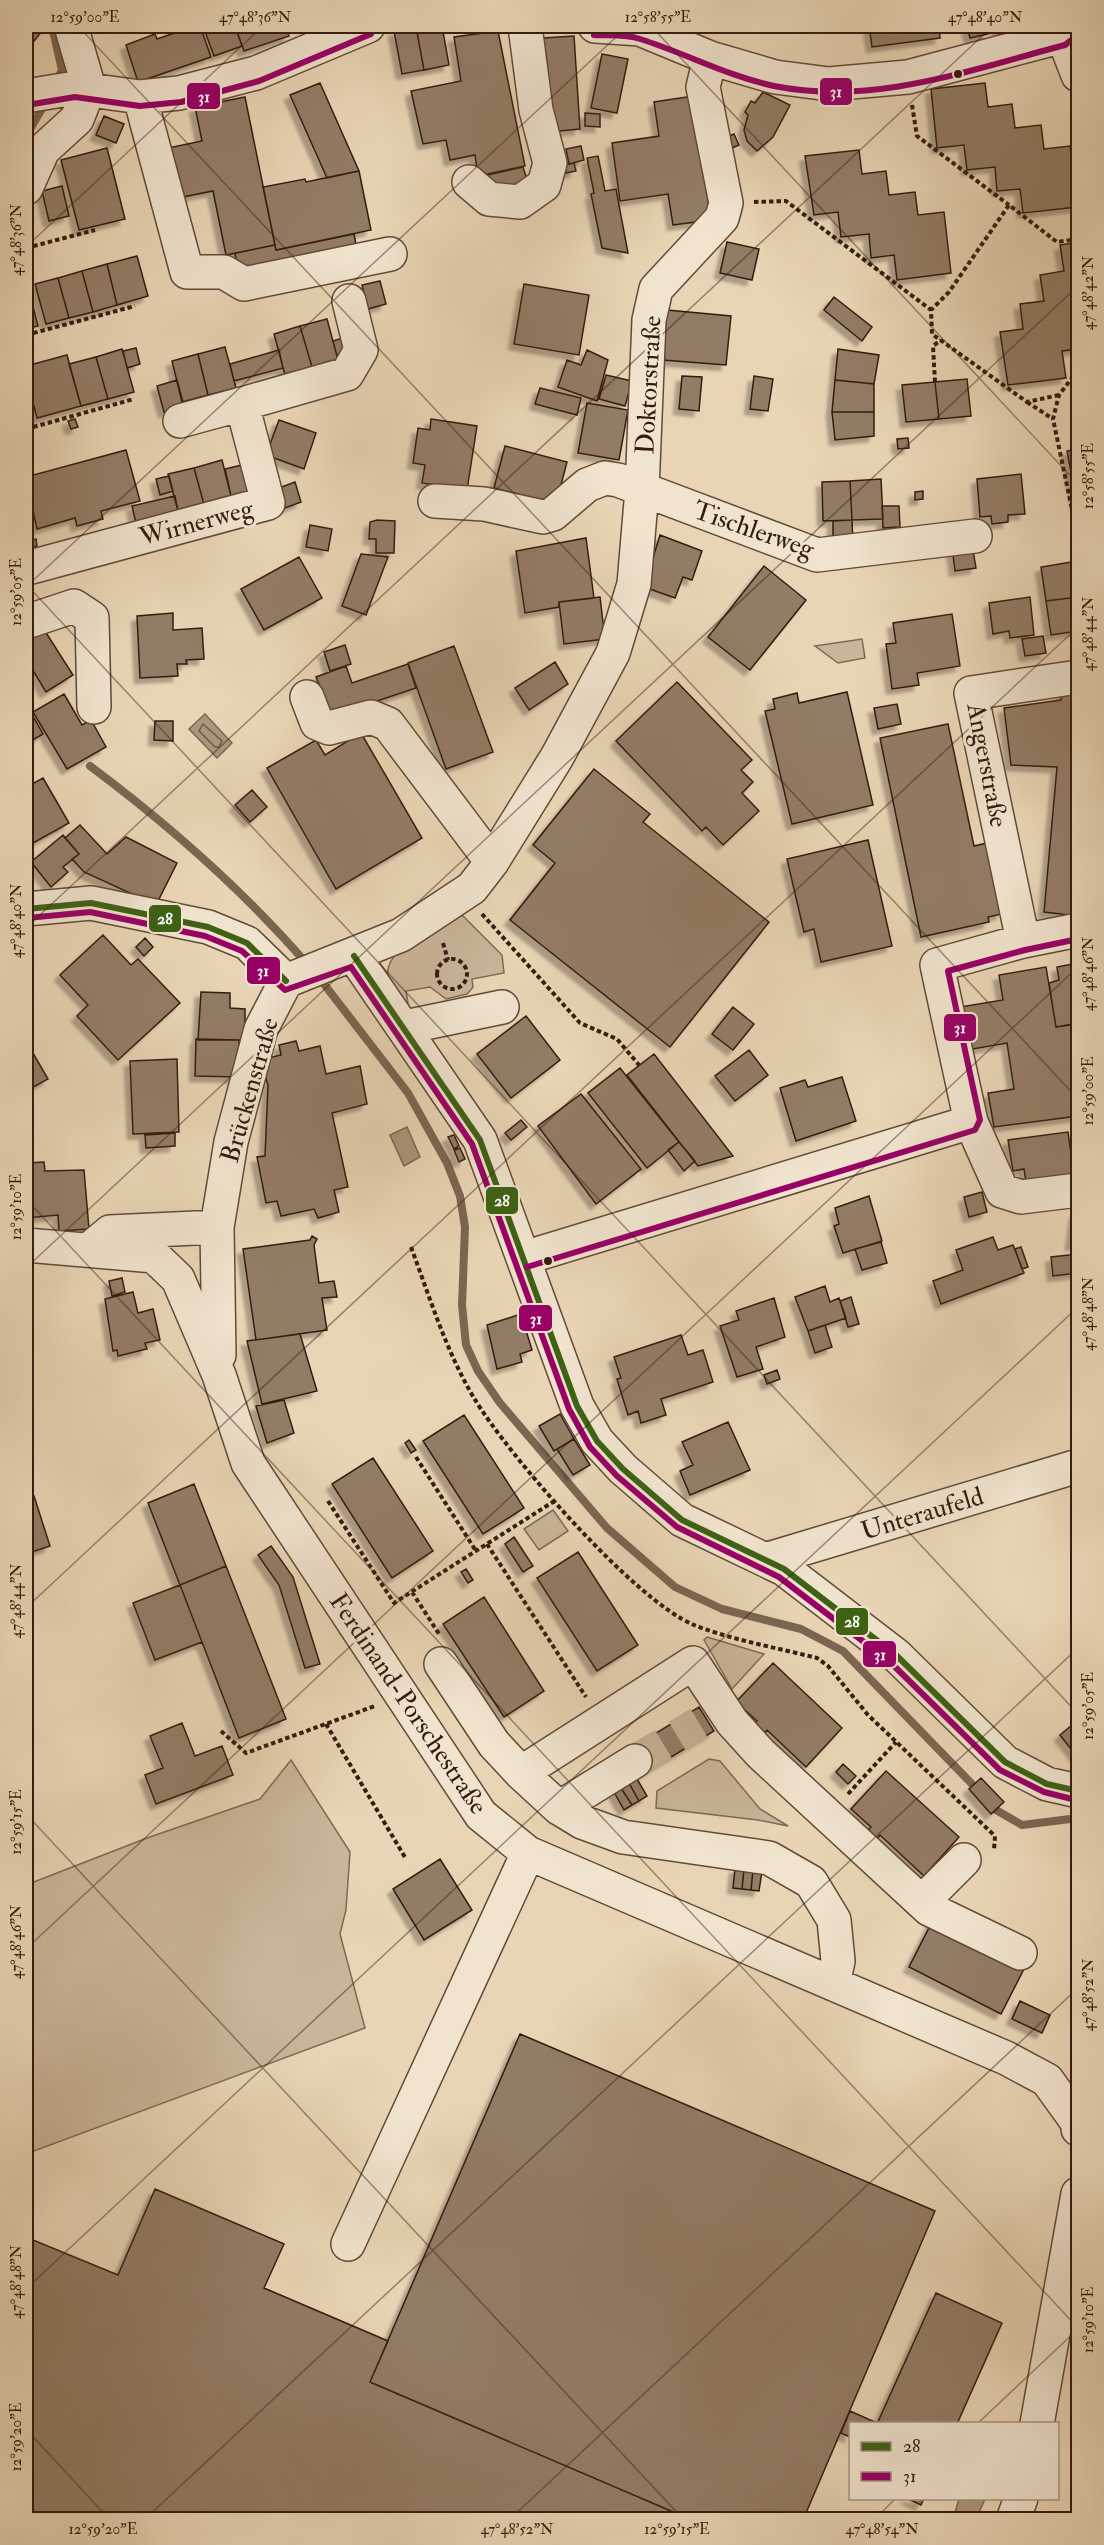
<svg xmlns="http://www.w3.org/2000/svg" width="1104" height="2545" viewBox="0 0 1104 2545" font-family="'IM FELL Double Pica',serif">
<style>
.green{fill:#cab599;stroke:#806854;stroke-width:1.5}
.water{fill:#ac967d;stroke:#7c6551;stroke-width:1.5}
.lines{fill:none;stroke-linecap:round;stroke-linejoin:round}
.shore{stroke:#705846;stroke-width:1.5}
.stream{stroke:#7c6551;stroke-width:8}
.building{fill:#937c65;stroke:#351b0f;stroke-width:1.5;filter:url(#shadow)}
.minor-tunnel{stroke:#c5b094;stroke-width:33;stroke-dasharray:33 16;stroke-linecap:butt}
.minor-casing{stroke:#624a38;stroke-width:36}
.path{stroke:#351b0f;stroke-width:4;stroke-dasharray:4.5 3;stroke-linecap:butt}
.minor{stroke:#f1e4cf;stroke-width:33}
.bus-1-casing{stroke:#f1e4cf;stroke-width:10}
.bus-2-casing{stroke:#f1e4cf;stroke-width:10}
.bus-1{stroke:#3d6214;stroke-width:6}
.bus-2{stroke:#906;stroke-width:6}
.ticks{fill:none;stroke:#351b0f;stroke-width:1.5;stroke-opacity:0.45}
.bus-dot{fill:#351b0f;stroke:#f1e4cf;stroke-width:2}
.labels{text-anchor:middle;stroke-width:6;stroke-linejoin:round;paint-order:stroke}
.street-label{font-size:26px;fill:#351b0f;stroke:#f1e4cf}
.line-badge{stroke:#f1e4cf;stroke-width:2}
.badge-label{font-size:16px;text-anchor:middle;font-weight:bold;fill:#fff}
.neatline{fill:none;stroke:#351b0f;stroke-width:2}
.ticks-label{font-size:15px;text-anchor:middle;fill:#351b0f}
</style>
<defs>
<filter id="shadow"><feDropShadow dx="-5.5" dy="5.5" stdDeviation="1.5" flood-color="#0004"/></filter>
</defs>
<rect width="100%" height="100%" fill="#e9d5b5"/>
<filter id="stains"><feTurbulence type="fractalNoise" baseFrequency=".00333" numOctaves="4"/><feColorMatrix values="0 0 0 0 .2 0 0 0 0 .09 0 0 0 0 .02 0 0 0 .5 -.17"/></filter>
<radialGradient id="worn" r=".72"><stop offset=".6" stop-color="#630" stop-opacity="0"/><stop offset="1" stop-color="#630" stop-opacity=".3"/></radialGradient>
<path class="green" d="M862,639L865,658L838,663L815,646Z
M458,911L502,955L504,973L472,979L473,987L467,994L446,999L430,987L406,991L409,1009C403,1001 394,992 390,983C375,952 437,924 458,911Z
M553,1510L568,1531L539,1550L524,1529Z
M707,1637L764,1654L732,1689L704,1640Z
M709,1759L720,1761L760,1809L788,1826L758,1820L656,1808L657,1791Z
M291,1760L350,1852L346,1910L340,1934L365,2028L26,2154V1885L147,1838L260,1799Z
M1078,2429V2494L1071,2485Z"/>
<path class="water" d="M205,714L232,743L217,758L189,729Z
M407,1127L420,1157L404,1166L390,1135Z
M959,2499H985L976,2519H953Z"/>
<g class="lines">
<path class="shore" d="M203,724L222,741L219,747H215L199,731Z"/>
<path class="stream" d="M52,26L62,70L56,82
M26,136L46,102
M90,766C169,825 243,890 308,965
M317,975L408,1093L447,1163L460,1196L465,1227L462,1305L466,1345L478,1371L500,1403L607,1528L675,1587L722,1609L801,1629L843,1651L973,1785
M996,1810L1022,1825L1078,1818"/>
</g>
<path class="building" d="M26,26H46L26,51Z
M195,26H200L211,57L138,82L126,45L155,34L157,39Z
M203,26H235L242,46L214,56Z
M235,26H285L289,36L244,51Z
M442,26L449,65L424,70L416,27Z
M869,26H939L940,38L872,47Z
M967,26H986L988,34L970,38Z
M996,26H1027L1000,35Z
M416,27L424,70L402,74L394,31Z
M498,31L525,166L478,176L475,155L450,160L446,140L423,144L411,91L461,81L454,37Z
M574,36L580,129L549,132L543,38Z
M602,54L628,59L617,113L591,108Z
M320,83L359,171L327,178L290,95Z
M985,83L988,107L1012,104L1015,128L1041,125L1044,149L1070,146L1077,207L1023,213L1020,189L997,191L995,167L967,170L964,145L937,148L931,89Z
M763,92L790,105L773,137L757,151L747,141L744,130L748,115L745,112L751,101L755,103Z
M693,96L711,220L673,225L668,194L620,201L612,143L659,136L654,102Z
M245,97L275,245L226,255L213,191L178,198L168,148L202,141L195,107Z
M585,113L600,114V127L585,126Z
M104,116L124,124L116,143L96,135Z
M734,134L739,145L727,150L722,139Z
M581,146L584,160L569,164L566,149Z
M107,148L125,219L79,230L61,160Z
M859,150L862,174L886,171L889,195L915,192L918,215L944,212L951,273L897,280L894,255L871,258L869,234L841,237L838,212L814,215L805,156Z
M598,156L605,191L616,189L628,253L602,248L591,194L594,193L587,158Z
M574,163L576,171L566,173L565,165Z
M523,167L528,183L494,190L488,175Z
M359,171L371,230L276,250L263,187L305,179L306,182Z
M62,186L69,216L49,221L42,191Z
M354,234L357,250L239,277L235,253L275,245L276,250Z
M727,242L759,249L752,280L720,273Z
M1078,242V349L1062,351L1066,378L1008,385L1000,332L1023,329L1020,304L1044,301L1040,275L1064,271L1060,245Z
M137,256L148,296L117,305L107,264Z
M107,264L117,305L93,312L82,271Z
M82,271L93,312L69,318L58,278Z
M58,278L69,318L46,324L35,284Z
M380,281L386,304L368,309L362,285Z
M524,284L589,295L579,355L514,344Z
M29,291L38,326L26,329V292Z
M834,297L872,327L862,341L824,310Z
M667,310L731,316L726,365L663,360Z
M327,319L338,360L312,367L300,326Z
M300,326L312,367L285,375L274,334Z
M346,337L350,352L337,356L333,341Z
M225,347L236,388L208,395L198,354Z
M136,348L140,364L127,368L123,351Z
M122,349L134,392L108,399L96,357Z
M838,349L879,355L874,384L835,380Z
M279,350L283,368L234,381L230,364Z
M587,350L608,360L597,401L558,387L567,360L581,365Z
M198,354L208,395L182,402L172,361Z
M67,355L81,406L37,418L26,376V366Z
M96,357L108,399L81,406L69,364Z
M606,375L632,381L625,406L599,399Z
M682,376L702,377L699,411L679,409Z
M754,376L773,379L768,411L750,409Z
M967,379L971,416L939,419L935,382Z
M177,380L184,406L164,412L157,386Z
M835,380L874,384V412H832Z
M935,382L939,419L906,422L902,385Z
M540,388L581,398L577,415L535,404Z
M587,403L628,410L619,460L578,453Z
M832,412H874V436L835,440Z
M75,419L78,427L71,429L68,421Z
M431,419L477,426L467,490L422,483L425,465L413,463L418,428L430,430Z
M279,420L316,433L304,469L266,455Z
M908,438L909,448L898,449L897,439Z
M505,446L567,462L556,504L494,488Z
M1078,449V504H1077L1067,451Z
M126,450L140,501L101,511L103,519L77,526L75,518L37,529L26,477Z
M222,460L231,496L205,508L194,468Z
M242,465L249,492L231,496L225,469Z
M194,468L205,508L178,511L168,474Z
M1021,474L1025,514L1008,515V522L992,524L991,516L980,517L977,479Z
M169,476L173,491L160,495L156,479Z
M881,479L883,519L852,520L850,481Z
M850,481L852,520L823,521L822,482Z
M295,482L301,502L285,508L279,488Z
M923,491V499L915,500V492Z
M175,496L178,511L136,523L132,506Z
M882,506H899L900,527L883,528Z
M377,520L395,521L394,553H376V539H369L370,522Z
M852,520L853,544H833V521Z
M310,525L332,529L328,551L306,547Z
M660,535L702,551L692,580L683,577L675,598L644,587Z
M586,538L594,598L559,602V607L525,613L516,551Z
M36,539L37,546L26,549V542Z
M972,544L976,568L955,571L952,547Z
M361,554L388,557L366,615L342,606Z
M299,557L322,598L264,630L241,589Z
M1078,561V597L1046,601L1041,567Z
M764,566L806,600L750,670L708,637Z
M600,597L605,639L564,644L559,602Z
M1030,597L1034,635L1010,638L1009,631L993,634L989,603Z
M1078,597V631L1051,635L1046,601Z
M173,613V630L202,628L204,659L186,660L187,664H177L178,676L140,678L137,616Z
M952,614L960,666L917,673L919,685L892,689L886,644L896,643L893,623Z
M43,628L73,675L46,692L26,659V639Z
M1043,636L1046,653L1025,656L1022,639Z
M345,645L351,664L330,671L324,652Z
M454,646L493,752L446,769L408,663Z
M555,662L568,684L529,710L515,688Z
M408,664L416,688L332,716L316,677L346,666L352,683Z
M677,682L752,760L741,770L753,782L742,793L759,811L723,845L706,827L702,831L616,741Z
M1063,688L1078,689V916L1044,912L1057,767L1011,765L1004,708L1061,700Z
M847,692L873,805L792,824L765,711L775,709L773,699L797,693L799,703Z
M64,694L82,725L91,720L106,747L67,769L33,712Z
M26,704L43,734L26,744Z
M897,704L901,724L878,729L874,708Z
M155,721H173V741L154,740Z
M948,724L974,846L987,843L1002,914L988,917L989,922L921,937L880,738Z
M361,733L422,838L336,889L267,768L316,740L325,755Z
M594,769L650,814L643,822L769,922L670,1047L510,920L555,863L533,845Z
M43,778L69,823L26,847V785L27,787Z
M252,790L267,807L250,822L235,805Z
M80,825L107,854L126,837L177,863L156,905L84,872L72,859L79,854L65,838Z
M63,835L79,854L63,867L68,872L51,887L31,862Z
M868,840L892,946L821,962L814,929L804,932L787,859Z
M103,935L131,965L138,959L180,1003L118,1060L77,1016L88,1005L60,975Z
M145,938L153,947L144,956L136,947Z
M1078,963V1023L1056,1027L1049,983L1059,980L1057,967Z
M1046,967L1056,1027L1078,1024V1116L994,1127L988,1093L1014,1089L1007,1043L967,1050L960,1007L1003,1000L999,975Z
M201,992L230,993V1008L245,1009V1040H198Z
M733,1007L754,1024L733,1050L712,1034Z
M526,1016L560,1060L511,1098L477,1054Z
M196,1039L239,1040V1077L195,1076Z
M26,1041L48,1079L26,1091Z
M296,1041L299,1051L320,1046L326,1074L360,1066L367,1104L332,1113L348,1187L334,1190L339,1212L318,1218L314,1209L281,1216L277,1201L266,1203L257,1157L265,1156L268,1085L260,1060L281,1055L279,1045Z
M749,1050L768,1075L735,1101L715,1076Z
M654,1054L733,1156L698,1166L627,1075Z
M177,1059L179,1132L133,1134L130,1061Z
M620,1068L679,1142L647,1168L588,1093Z
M842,1077L856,1121L796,1141L780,1088L805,1080L808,1087Z
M581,1094L641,1169L596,1204L538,1126Z
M521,1120L527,1127L511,1140L505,1133Z
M1068,1132L1074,1175L1026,1182L1024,1169L1013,1171L1008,1140Z
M175,1133V1146L146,1148L145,1135Z
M454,1135L459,1146L454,1149L448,1137Z
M679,1142L695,1161L684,1171L668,1150Z
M460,1148L465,1159L459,1162L454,1150Z
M44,1162L45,1171L84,1170L89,1229L59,1231L58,1215L26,1218V1163Z
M982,1192L987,1212L969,1217L964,1197Z
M869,1196L882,1241L843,1253L834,1226L839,1224L835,1208Z
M1075,1213H1078V1244L1071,1245Z
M312,1236L317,1239L314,1245L319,1283L334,1281L337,1297L322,1298L327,1330L256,1340L243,1249L310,1240Z
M993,1237L998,1250L1013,1245L1024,1273L941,1304L933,1281L963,1270L956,1250Z
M881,1242L887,1263L862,1270L855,1249Z
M1021,1247L1028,1267L1022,1269L1015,1249Z
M1078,1254V1273L1053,1276L1051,1257Z
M122,1278L125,1292L112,1296L109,1281Z
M825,1286L830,1302L839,1298L846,1318L808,1331L795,1297Z
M133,1292L138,1313L153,1309L160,1340L145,1343L147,1349L118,1356L117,1350L113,1351L105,1299Z
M851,1297L859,1324L848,1327L840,1301Z
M774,1298L785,1337L756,1347L763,1369L737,1377L720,1326L739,1320L736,1311Z
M521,1314L532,1350L520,1354L522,1362L497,1369L487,1325Z
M825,1325L832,1347L815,1353L808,1331Z
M300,1334L317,1391L262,1404L247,1341Z
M681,1335L688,1355L703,1350L713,1382L661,1399L666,1415L641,1423L638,1411L628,1415L617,1379L621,1378L614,1357Z
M777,1370L780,1379L767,1384L764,1375Z
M284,1400L294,1433L267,1443L256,1406Z
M560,1414L574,1439L554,1451L539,1426Z
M464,1415L524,1508L483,1534L423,1441Z
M728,1422L750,1470L690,1495L680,1471L693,1465L682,1442Z
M574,1439L590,1465L573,1475L557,1449Z
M409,1440L416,1450L411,1453L405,1443Z
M373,1458L433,1551L392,1578L332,1484Z
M194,1484L226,1566L180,1585L148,1503Z
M34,1496L50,1546L26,1554V1499Z
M514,1537L533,1566L523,1572L505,1544Z
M271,1546L293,1577L320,1664L305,1668L279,1585L258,1555Z
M578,1552L638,1645L597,1671L537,1578Z
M226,1566L286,1719L239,1738L180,1585Z
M466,1569L473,1580L468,1583L461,1572Z
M180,1585L202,1642L155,1660L133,1603Z
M484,1597L544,1691L504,1717L443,1624Z
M773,1663L842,1728L806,1767L767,1730L763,1735L753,1725L757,1721L736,1702Z
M699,1707L714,1731L643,1774L628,1750Z
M1078,1720V1758L1060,1735Z
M182,1723L195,1756L222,1746L233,1775L156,1804L145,1775L163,1768L150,1736Z
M843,1764L856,1776L848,1784L836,1772Z
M886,1771L959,1837L924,1876L880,1835L877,1839L867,1831L871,1827L851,1809Z
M981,1778L1004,1802L991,1814L969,1789Z
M637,1779L647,1796L639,1801L629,1783Z
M629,1783L639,1801L632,1805L621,1788Z
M621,1788L632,1805L624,1810L614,1792Z
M440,1859L472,1910L424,1940L393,1889Z
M735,1868L744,1869L742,1889L733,1888Z
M744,1869L753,1870L751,1890L742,1889Z
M753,1870L762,1871L759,1891L751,1890Z
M934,1918L1026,1965L1001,2014L909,1967Z
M1020,2001L1050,2015L1042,2033L1012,2019Z
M520,2034L935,2211L803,2520H692L370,2382Z
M155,2189L284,2244L264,2288L388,2341L370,2382L692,2520H26V2237L118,2275Z
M936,2293L1002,2323L957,2424H877Z
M850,2411L877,2423V2424H850V2437L841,2433Z
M906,2498H924L921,2505Z"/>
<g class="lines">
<path class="minor-tunnel" d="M635,1761L699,1723"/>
<defs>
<path id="minor" d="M71,26L89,88
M595,26L640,29L710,58L775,77L829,84L908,77L1063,36L1075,26
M1063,36L1078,75
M26,96L75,88L140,97L179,93L256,73L368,26
M140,97L187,272H224L244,284L390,254
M469,182L489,199L520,202L544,185L550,163L536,110L525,26
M26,188L43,150L77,119L89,88
M242,404L347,374L361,350L349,301
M435,501L484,504L543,517L553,514L587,485L605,478L618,480L817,555L975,536
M26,563L31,567L268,503L242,404L180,421
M26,622L74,606L92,618L94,707
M307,697L317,723L329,728L371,717L388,724L492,862
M26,909L91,903L208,927L247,943L286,981
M1023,941L971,693L1078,677
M354,956L480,1140L577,1406L597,1441L623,1469L682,1520L784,1569L896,1655L1005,1762L1047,1784L1078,1791
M286,981L401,935L472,888L492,862L557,757L613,653L634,584L642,490L649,320L656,289L722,218L726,203L703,87L710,58
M408,1032L415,1025L502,1007
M971,1122L1002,1191L1021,1197L1078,1190
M26,1245L154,1256L178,1279L219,1375L248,1463L481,1815L528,1853L1006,2058L1047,2080L1078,2123V2129
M92,1247L110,1232L217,1227
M524,1258L971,1122L937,965L1023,941L1078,930
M219,1355L217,1227L231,1142L261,1029L286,981
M765,1560L1078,1466
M441,1664L494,1744L521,1773
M559,1808L635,1761
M922,1902L964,1860
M833,1984L838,1961L834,1920L811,1882L769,1858L623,1837L582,1822L559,1808L521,1773L693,1663L732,1722L760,1753L929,1909L1020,1953
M348,2244L528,1853
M1037,2424L1078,2194
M1013,2520L1021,2498"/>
</defs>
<use href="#minor" class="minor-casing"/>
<path class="path" d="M912,105L917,136L1009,205
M754,202L786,201L931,310
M26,248L95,230
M26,335L135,306
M1078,370L1059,395L1053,419L1073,514L1078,513
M935,382L933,346L941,340
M1059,395L1027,402L932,334L931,310L949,292L1009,205L1057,242L1078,239
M1027,402L1053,419
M26,429L134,399
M482,914L580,1023L617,1039L639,1065
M443,943L448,960
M437 974a15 15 0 1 1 30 0a15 15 0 1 1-30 0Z
M411,1247C430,1298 446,1351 474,1398C508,1455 635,1601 694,1625C732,1640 778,1648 817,1658L828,1666L868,1715L995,1836L994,1850
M416,1457L476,1551
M328,1501L394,1603L556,1500
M487,1544L586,1697
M412,1592L439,1634
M326,1724L406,1859
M221,1731L246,1753L375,1706
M848,1794L896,1742"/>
<use href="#minor" class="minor"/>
<defs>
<path id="bus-1" d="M26,909L91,903L208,927L247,943L286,981
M354,956L480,1140L577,1406L597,1441L623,1469L682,1520L784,1569L896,1655L1005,1762L1047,1784L1078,1791"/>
<path id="bus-2" d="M594,35C609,36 626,34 640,39C685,53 727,76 774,86C873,106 970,70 1065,45L1078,35
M27,105L75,97L140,106L181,102L259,81L371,34
M27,918L90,912L205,936L242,951L285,990L351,967L472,1144L569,1409L590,1447L617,1476L677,1527L779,1577L890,1662L1000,1770L1044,1792L1076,1800
M527,1267L975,1130L980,1120L948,971L1025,950L1078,939"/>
</defs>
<use href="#bus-1" class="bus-1-casing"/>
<use href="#bus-2" class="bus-2-casing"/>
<use href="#bus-1" class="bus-1"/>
<use href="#bus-2" class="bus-2"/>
</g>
<path class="ticks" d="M78,26L1078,1099M651,26L1078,484M26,247L263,26M26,584L1078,1714M26,587L628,26M26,928L993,26M26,1199L1078,2328M26,1268L1078,286M26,1608L1078,627M26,1814L684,2520M26,1949L1078,967M26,2289L1078,1307M977,2424L1078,2329M26,2429L110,2520M144,2520L1078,1648M509,2520L1078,1988M874,2520L896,2498"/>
<g class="bus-dot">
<circle cx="958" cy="74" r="5"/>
<circle cx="548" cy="1261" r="5"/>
</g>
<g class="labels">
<g class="street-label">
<text transform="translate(648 385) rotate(-87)" y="9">Doktorstraße</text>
<text transform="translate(196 522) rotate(-15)" y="9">Wirnerweg</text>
<text transform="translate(754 529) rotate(19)" y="9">Tischlerweg</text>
<text transform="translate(988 765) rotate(79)" y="9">Angerstraße</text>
<text transform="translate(249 1090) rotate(-74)" y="9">Brückenstraße</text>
<text transform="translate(922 1513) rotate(-17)" y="9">Unteraufeld</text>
<text transform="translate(409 1703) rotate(56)" y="9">Ferdinand-Porschestraße</text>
</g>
</g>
<g class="line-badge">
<rect x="819" y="77" width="34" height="29" rx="6" fill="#906"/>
<rect x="186" y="82" width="35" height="28" rx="6" fill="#906"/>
<rect x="148" y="904" width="34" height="29" rx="6" fill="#3d6214"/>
<rect x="246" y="956" width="35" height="29" rx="6" fill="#906"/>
<rect x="943" y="1013" width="34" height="29" rx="6" fill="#906"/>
<rect x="485" y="1186" width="34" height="29" rx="6" fill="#3d6214"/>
<rect x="518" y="1304" width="35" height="28" rx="6" fill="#906"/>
<rect x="835" y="1607" width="34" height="29" rx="6" fill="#3d6214"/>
<rect x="862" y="1640" width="35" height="28" rx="6" fill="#906"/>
</g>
<g class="badge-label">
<text x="836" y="97">31</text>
<text x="204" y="102">31</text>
<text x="165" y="924">28</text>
<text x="263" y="976">31</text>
<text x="960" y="1033">31</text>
<text x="502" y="1206">28</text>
<text x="536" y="1324">31</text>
<text x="852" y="1627">28</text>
<text x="880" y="1660">31</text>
</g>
<rect width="1104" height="2545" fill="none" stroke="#e9d5b5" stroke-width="66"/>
<rect x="849" y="2422" width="210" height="78" fill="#f1e4cf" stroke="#a69482" stroke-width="1.5"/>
<rect x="861" y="2442" width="30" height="9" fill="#3d6214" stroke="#a69482" stroke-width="1.5"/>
<text x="903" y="2452" font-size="18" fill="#351b0f">28</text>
<rect x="861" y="2472" width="30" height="9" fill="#990066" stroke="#a69482" stroke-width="1.5"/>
<text x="903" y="2482" font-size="18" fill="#351b0f">31</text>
<rect x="33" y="33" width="1038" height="2479" class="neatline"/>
<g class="ticks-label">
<text x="85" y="22">12°59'00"E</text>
<text x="255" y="22">47°48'36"N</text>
<text x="658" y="22">12°58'55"E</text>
<text x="985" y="22">47°48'40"N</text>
<text transform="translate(16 240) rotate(-90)" y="5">47°48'36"N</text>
<text transform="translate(1088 293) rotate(-90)" y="5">47°48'42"N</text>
<text transform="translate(1088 476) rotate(-90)" y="5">12°58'55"E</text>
<text transform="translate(16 592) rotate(-90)" y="5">12°59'05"E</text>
<text transform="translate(1088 634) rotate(-90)" y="5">47°48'44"N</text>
<text transform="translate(16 921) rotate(-90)" y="5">47°48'40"N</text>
<text transform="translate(1088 974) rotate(-90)" y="5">47°48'46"N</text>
<text transform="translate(1088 1091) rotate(-90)" y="5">12°59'00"E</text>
<text transform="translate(16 1207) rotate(-90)" y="5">12°59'10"E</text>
<text transform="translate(1088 1314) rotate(-90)" y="5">47°48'48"N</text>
<text transform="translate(16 1601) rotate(-90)" y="5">47°48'44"N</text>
<text transform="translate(1088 1706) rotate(-90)" y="5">12°59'05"E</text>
<text transform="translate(16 1822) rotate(-90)" y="5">12°59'15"E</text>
<text transform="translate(16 1942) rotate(-90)" y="5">47°48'46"N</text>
<text transform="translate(1088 1995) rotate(-90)" y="5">47°48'52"N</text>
<text transform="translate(16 2282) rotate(-90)" y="5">47°48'48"N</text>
<text transform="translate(1088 2320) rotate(-90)" y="5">12°59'10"E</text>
<text transform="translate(16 2437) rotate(-90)" y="5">12°59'20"E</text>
<text x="103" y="2534">12°59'20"E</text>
<text x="517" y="2534">47°48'52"N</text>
<text x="677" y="2534">12°59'15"E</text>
<text x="882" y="2534">47°48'54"N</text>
</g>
<rect width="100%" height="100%" filter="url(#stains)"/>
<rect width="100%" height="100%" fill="url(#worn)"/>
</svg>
